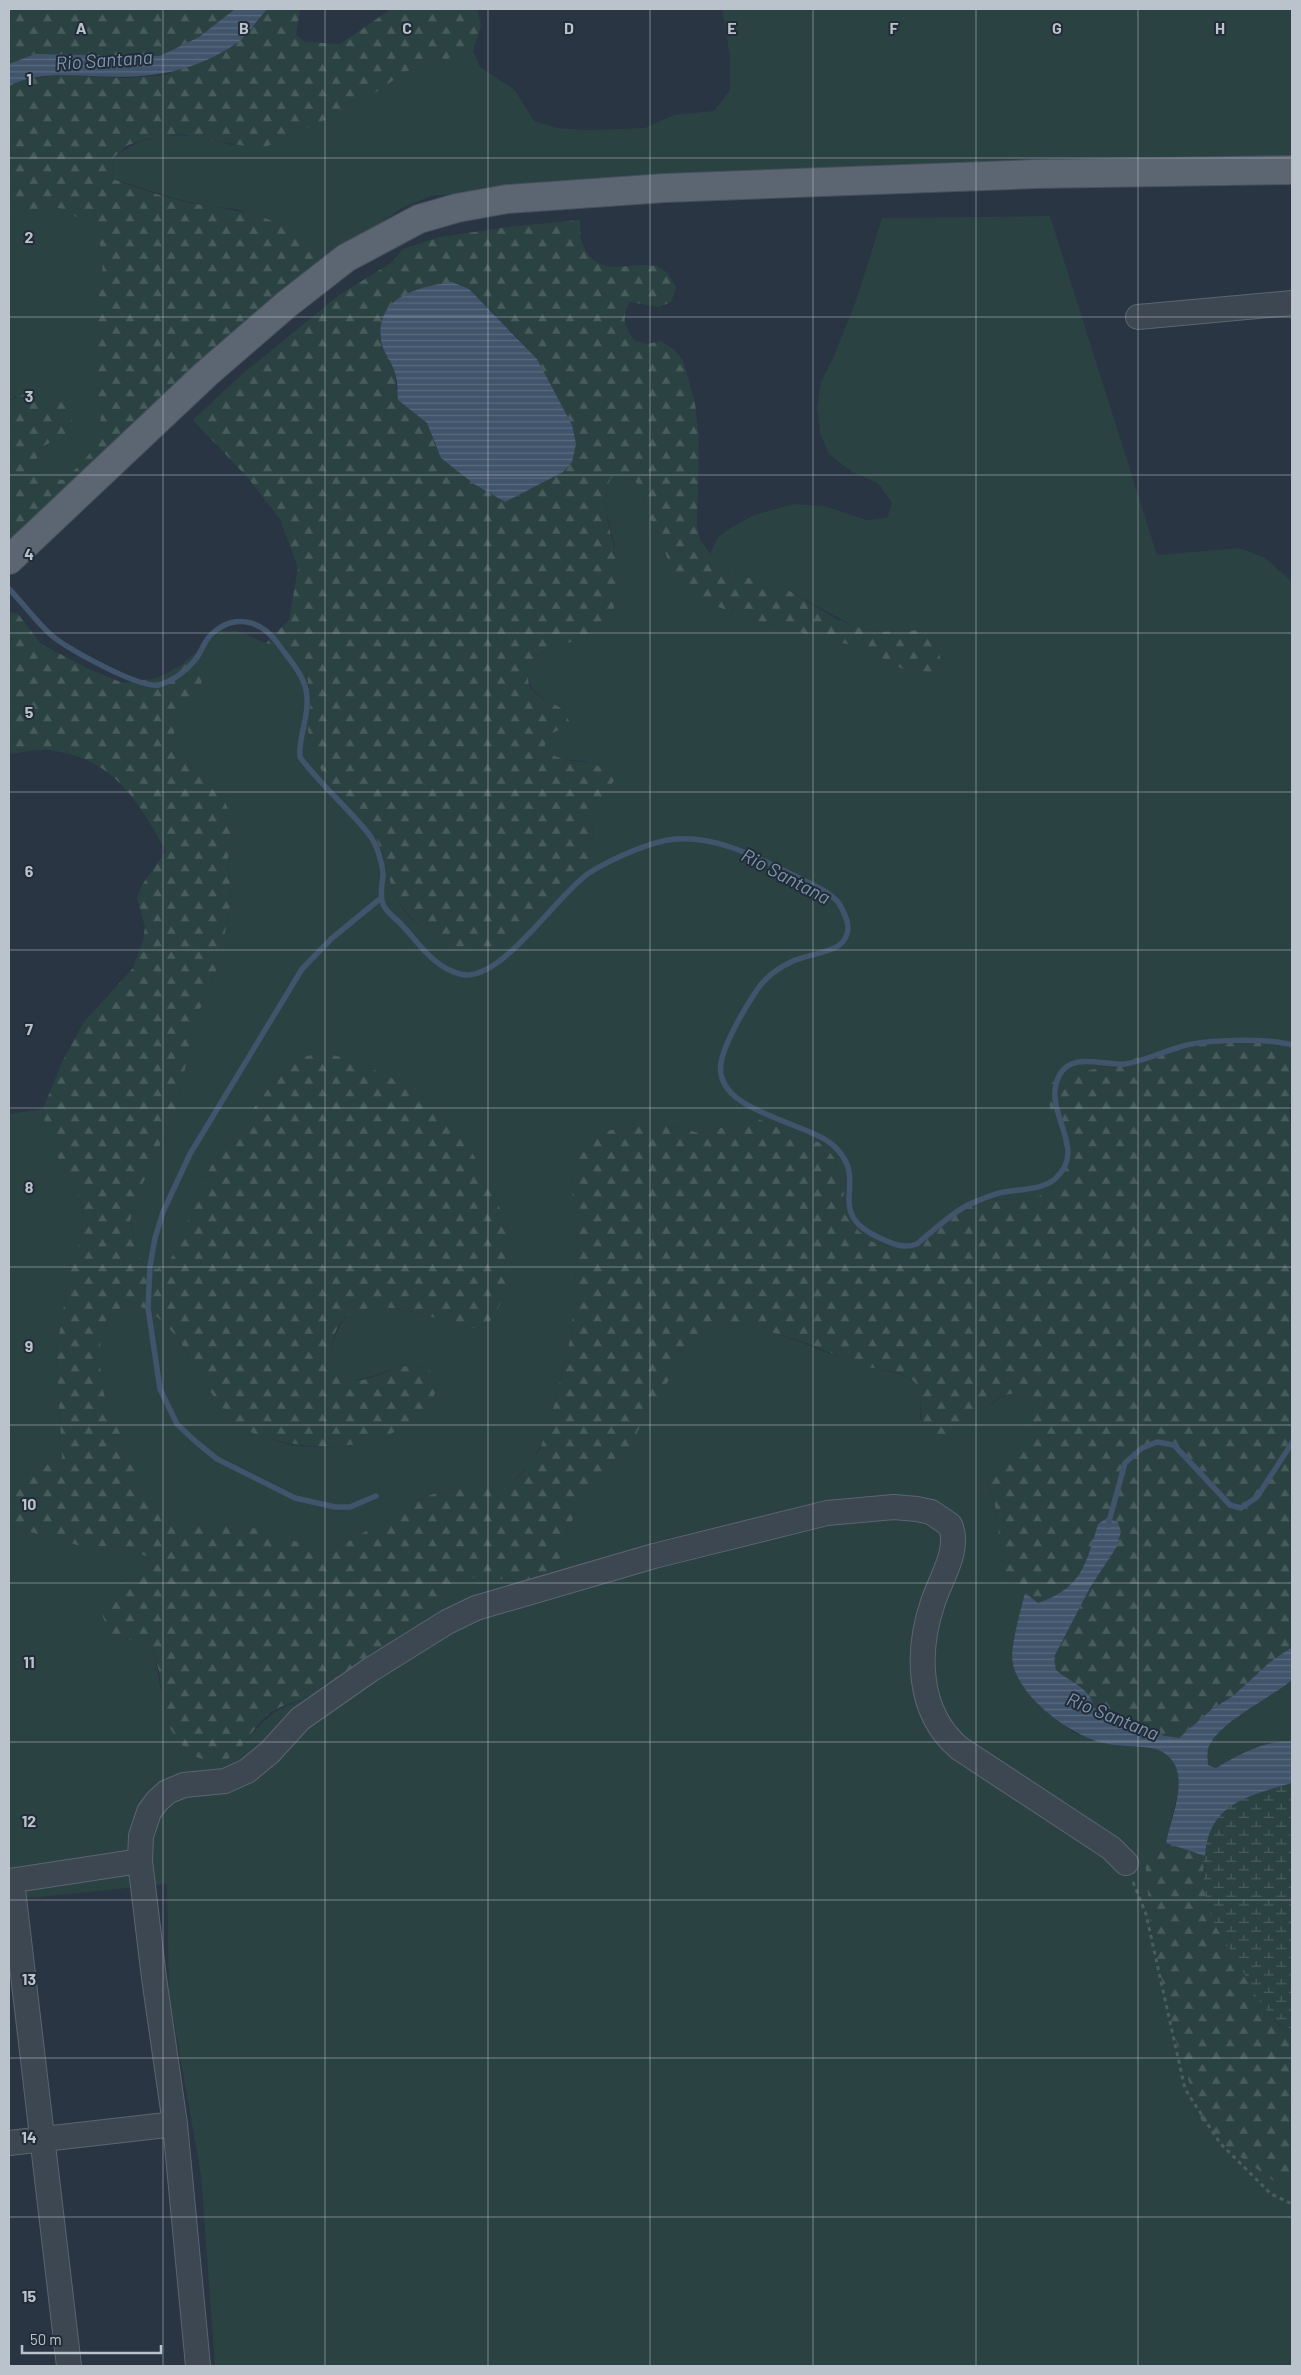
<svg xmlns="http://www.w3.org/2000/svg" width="1301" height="2375" viewBox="0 0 1301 2375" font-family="Barlow,sans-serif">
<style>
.grass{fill:#2b4243}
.forest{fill:url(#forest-firs);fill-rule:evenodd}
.wetland{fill:url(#wetland-marsh)}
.water{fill:url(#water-rules)}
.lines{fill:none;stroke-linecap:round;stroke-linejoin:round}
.stream{stroke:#40546b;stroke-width:5.5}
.minor-casing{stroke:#5b6570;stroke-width:26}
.major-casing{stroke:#47505c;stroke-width:30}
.path{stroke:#495e60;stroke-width:3;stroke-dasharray:4 4;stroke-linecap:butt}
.minor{stroke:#3d4752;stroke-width:24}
.major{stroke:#5b6672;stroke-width:28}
.grid{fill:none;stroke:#bac2cc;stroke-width:1;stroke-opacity:0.55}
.labels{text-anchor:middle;stroke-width:4;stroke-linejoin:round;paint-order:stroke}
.water-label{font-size:19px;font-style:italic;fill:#7d94ad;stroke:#222c38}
.grid-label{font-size:16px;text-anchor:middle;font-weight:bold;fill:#bac2cc;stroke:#222c38;stroke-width:4;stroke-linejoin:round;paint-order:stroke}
</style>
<defs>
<pattern id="forest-firs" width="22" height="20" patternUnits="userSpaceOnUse" patternTransform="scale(1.25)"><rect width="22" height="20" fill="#2b4243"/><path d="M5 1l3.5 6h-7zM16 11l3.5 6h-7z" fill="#485c5d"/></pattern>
<pattern id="wetland-marsh" width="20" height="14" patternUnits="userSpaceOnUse" patternTransform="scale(1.25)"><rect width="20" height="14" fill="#2b4243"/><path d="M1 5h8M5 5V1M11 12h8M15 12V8" fill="none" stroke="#485c5d"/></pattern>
<pattern id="water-rules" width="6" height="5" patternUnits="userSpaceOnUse" patternTransform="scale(1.25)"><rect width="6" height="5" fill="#40546b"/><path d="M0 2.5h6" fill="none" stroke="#5a6b7f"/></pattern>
</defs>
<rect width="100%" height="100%" fill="#293542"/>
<path class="grass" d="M722,9H1292V159L530,186L431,196L400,209L328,261L293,233L237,209L212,207L177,199L113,179L112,159C150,128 187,132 232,145L383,86L405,72L473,51L480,67L515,90L534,121L557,128L588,130L645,128L674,115L714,111L730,90V56Z
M62,207C75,216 93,223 99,238C112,267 93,310 92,340C92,374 109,408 97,442C90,459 76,470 61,480L41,475L36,465L39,449L48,445L16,396L9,401V221C24,208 43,208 62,207Z
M1050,216L1157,555L1239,548L1264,557L1292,582V1050C1248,1025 1158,1051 1112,1065C1089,1072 1072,1069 1050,1085C1050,1093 1050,1103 1051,1111C1052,1120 1059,1127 1062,1135C1065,1147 1067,1165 1061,1176C1042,1214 996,1190 965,1206C959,1209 953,1215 947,1220C931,1233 908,1249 886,1246C867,1244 853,1225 843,1211L844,1187L835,1159L823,1144L758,1119L699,1133L665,1124H637L607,1131L576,1160L573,1174L572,1189L578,1247L571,1336L546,1436L532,1461L512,1483L499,1488H462L433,1494L404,1506L354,1539L327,1548H313L241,1525L184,1523L147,1500L104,1394C100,1377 97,1337 105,1322C108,1316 116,1311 122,1308C133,1303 144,1307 154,1314C183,1336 194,1371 216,1399C263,1460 350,1458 412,1422L422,1367C417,1367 412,1366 407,1366C382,1368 334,1403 332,1353C332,1342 336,1333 341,1324C357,1297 405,1309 429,1316C443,1320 458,1329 473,1328C478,1328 483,1326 488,1324L503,1299L511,1257L504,1221L464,1137L445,1115L421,1093L350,1061L337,1056L283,1069L211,1165L198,1193L177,1249L169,1261L157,1269L143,1264L137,1251L130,1221L139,1192L177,1107L195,1021L220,961L231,900L228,858L231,841L224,799L205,777L191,765L181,753L175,741L174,727L179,714L198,692L197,666L188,659L221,631H238L266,643L293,650L305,661L311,704L306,723L325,779L376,836L394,894L407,915L432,935L593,837V811L616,778L584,761L556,759L545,750L546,736L559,730L550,702C535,694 529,687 527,671L534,658L546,651L615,547C610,524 599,500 611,478L634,480L643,491L646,511L659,536L714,604L738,616L854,646L922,678L943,674C941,656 937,642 922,630L879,632L851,625L788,590L734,573L710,554L718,537L732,527L754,515L794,504L824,506L866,520L887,518L892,503L878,483L852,472L829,454L820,433L817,408L821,382L833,358L857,298L882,218Z
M43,1109L46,1133L58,1158L77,1189L83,1214L81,1239L71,1261L56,1354L62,1458L9,1481V1114Z
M726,1323L755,1327L784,1336L855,1363L899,1374L913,1380L921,1391L920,1419L990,1405L1001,1397L1015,1393C1061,1415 1008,1459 987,1482L995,1505L1005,1580L1025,1593L1015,1636L1012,1664L1072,1732L1100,1742L1156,1749C1189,1761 1178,1795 1171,1821C1169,1828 1169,1838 1166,1844C1161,1851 1151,1856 1145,1862L1152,1939L1176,2041L1201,2120L1276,2183L1292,2194V2366H215L201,2175L169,1994L167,1884L9,1900V1526L84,1547L120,1546L151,1558L131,1576L119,1583L126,1640L140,1642L152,1648C157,1663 158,1676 161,1691C163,1707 181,1741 191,1754L231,1757C260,1729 266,1707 310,1699L423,1628L438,1602L459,1583L473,1578L487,1577L515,1581L561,1557L578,1502L601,1483L682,1359L703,1339Z
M1292,1680V1742C1266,1739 1238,1755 1216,1768L1208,1765C1208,1761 1207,1754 1208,1749C1215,1724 1271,1698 1292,1680Z"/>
<path class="forest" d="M9,9H235L199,37L160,56L35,54L9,64Z
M267,9H300L296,35L305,42L340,44L391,9H477L481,25L473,51L405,72L358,105L261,149L181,134L151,138L128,145L112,159L113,179C145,191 179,202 213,207C231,210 247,212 265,218C287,227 310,244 328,261L9,568V401L29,392L60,401L69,410L73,425L68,432L39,449L36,465L41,475L62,480C126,434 91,401 92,340C93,298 123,246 78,218C70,213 65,207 55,208C38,208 22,210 9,221V86L22,79L63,75L125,78L165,75L238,42Z
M580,220C581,227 579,236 582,243C597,284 637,257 660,268C669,272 672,280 676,288L671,302L659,307L630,302C621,319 624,325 634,340L647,344L661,341L673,349L683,360L695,403L699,439L697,527L700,540L710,554L734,573L788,590L838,620L865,629L879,632L922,630C938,642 940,655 944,674L932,679L922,678L854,646L738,616L685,591L676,581L659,536L646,511L643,491L634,480L611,478C590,515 637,566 610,616C594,646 557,638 535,658C532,661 529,667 527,671L529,685L538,696L563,709L569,721L559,730L546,736L545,750C570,769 590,753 616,778L593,811L592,857L563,892L501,945L480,950L458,947L432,935L408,915L394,894L376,836L325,779L315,755L306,723L311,704L305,661L293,650L266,643L289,620L298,568L280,519L248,478L193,420L239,377L339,295L391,263L403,249L440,237L516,226ZM487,306L537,359L563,472L505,502L474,484L451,466L435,445L427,423L398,400L394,367Z
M9,612L18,614L41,644L91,670L123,683L157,678L182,665L188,659L197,666L203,678L198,692L179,714L174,727L175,741L181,753L191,765L205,777L224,799L229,812L231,841L228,859L231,900L220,961L195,1021L177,1107L139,1192L130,1221L137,1251L143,1264L157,1269L169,1261L177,1249L198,1193L211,1165L283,1069C314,1044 341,1055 374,1070C390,1078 409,1084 422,1094C437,1106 451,1120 463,1135C468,1141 471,1150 475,1158C492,1190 515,1231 511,1269C509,1288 499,1309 488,1324C483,1326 478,1328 473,1328C458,1329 443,1320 429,1316C394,1305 335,1296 332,1349C331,1358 334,1370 342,1376C364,1389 385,1368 407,1366C418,1365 426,1369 436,1374C439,1403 423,1418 397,1431C358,1449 316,1451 276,1440C265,1437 253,1435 244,1428C233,1421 223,1409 215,1398C194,1370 183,1335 153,1314C144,1307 133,1303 122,1308C116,1311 108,1316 105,1323C97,1340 100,1376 104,1394L147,1500L184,1523L241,1525L271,1532L313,1548H327L354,1539L404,1506L433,1494L462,1488H499L512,1483L523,1472L540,1449L550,1421L571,1336L578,1247L572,1189L573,1174L576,1160L584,1147L595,1138L607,1131L637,1124H665L699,1133L758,1119L823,1144L835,1159L844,1187L843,1211C853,1225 867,1244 886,1246C908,1249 931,1233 947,1220C953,1215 959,1209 965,1206C996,1190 1042,1214 1061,1176C1067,1165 1065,1147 1062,1135C1060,1128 1054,1122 1052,1115C1048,1106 1050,1094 1050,1084C1072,1069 1089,1072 1112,1065C1158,1051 1248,1025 1292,1050V1102L1289,1107L1292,1133V1647L1270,1662L1233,1696L1212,1709L1179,1738L1146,1733L1095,1715L1084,1688L1068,1680L1056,1670L1054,1657L1091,1586L1116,1548L1089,1554C1080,1581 1065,1594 1038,1603L1005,1580L995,1505L987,1481C1008,1459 1061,1415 1015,1393C1010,1394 1004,1395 1000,1397C980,1408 968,1439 941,1436C906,1433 933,1393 911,1379C896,1369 874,1370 856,1364C842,1359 828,1351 814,1346C786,1335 756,1327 726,1323L703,1339L682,1359L642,1423L622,1462L612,1474L578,1502L561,1557L533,1583L487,1577L473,1578L459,1583L438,1602L423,1628L310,1699C296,1701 282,1705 270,1713C246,1730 236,1778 197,1757C184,1750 171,1733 166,1719C161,1705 162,1692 160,1678C159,1668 155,1658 152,1648C121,1632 110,1649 100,1605C113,1584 135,1575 151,1558L120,1546L84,1547L9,1526V1481L62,1458L56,1354L71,1261L81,1239L83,1214L77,1189L58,1158L46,1133L43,1109L62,1062L84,1022L133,968L143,941L145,927L137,898L142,885L166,851C137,799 112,756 47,750C35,749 21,753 9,754Z
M1166,1843L1205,1856L1203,1875L1256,1996L1276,2022L1292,2036V2194L1228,2148L1201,2120L1176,2041L1152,1939L1145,1862Z"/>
<path class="wetland" d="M1292,1783V2036C1279,2024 1266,2012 1257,1997C1249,1985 1244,1972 1237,1960C1229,1947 1219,1934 1213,1921C1201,1894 1198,1841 1217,1818C1235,1796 1267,1790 1292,1783Z"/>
<path class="water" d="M235,9H267C258,19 248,35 237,43C190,75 145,79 91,76C64,75 33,73 9,86V64L35,54L160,56L199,37Z
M452,282L469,289L537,359L572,425L576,444L572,462L563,472L505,502L474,484L441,458L427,423L398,400C397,393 398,385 396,377C394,363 382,353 381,339C376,296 419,287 452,282Z
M1107,1518L1118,1522L1121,1532L1116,1548L1091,1586L1054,1657L1056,1670C1075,1686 1093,1687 1095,1715L1146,1733L1179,1738L1212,1709L1233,1696L1270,1662L1292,1647V1680C1271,1698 1215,1724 1208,1749C1207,1754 1208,1761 1208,1765L1216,1768C1238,1755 1266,1739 1292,1742V1783C1250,1795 1208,1803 1205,1856L1166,1843C1172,1812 1196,1764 1156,1749C1137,1745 1117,1747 1099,1742C1067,1732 1022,1699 1013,1665C1009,1650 1021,1609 1025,1593L1038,1603C1082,1588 1086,1564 1098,1524Z"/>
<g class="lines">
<path class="stream" d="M9,589C23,603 35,620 50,634C66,648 138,688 158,685C172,682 186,671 195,660C201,653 203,644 209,637C232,612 261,619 279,645C288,658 303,674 306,690C311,714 298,735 300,757C321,786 350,809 371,837C377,846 382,862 383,873C383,883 379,893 383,904C386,912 393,916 399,922C418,941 432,967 460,974C500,985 556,895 589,873C611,859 651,841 676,839C719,836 758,858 795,876C809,883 827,890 838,902C841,906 844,913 846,918C850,928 848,939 838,946C825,954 805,955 791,962C778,968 765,978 757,990C746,1006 724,1043 721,1063C713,1113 809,1121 835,1147C872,1183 820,1212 882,1239C894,1244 903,1249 917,1244C933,1231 950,1214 968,1205C979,1200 992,1194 1004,1192C1020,1189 1042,1190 1055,1179C1090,1148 1041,1113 1059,1076C1071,1051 1104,1066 1125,1064C1144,1061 1162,1052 1180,1047C1203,1039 1269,1038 1292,1045
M376,1496L350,1507H335L295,1498L217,1459L195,1441L177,1424L160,1389L148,1308L150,1266L155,1238L163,1212L190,1154L302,969L331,939L381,898
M1108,1525L1125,1463L1142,1448L1157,1442L1174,1445L1230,1505L1241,1508L1257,1497L1292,1443
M1088,1708L1115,1721L1161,1737"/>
<defs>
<path id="minor" d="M1138,317L1292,303
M9,1881L140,1861
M12,1881L69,2366
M9,2143L175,2124
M198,2366L175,2124L154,1978L140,1861L141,1836L149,1812L157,1801L167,1792L184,1785L225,1781L247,1771L270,1752L300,1719L370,1670L447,1622L476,1608L654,1556L827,1513L894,1507L917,1509L931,1512L950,1525C961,1549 940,1580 933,1602C916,1652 917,1712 959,1748L1111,1848L1126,1863"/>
<path id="major" d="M9,560L206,374L287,304L346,258L419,219L457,208L507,199L665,188L1035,174L1292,170"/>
</defs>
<use href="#minor" class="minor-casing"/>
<use href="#major" class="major-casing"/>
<path class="path" d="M1133,1882L1146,1914L1185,2089L1220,2143L1271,2194L1292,2204"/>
<use href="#minor" class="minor"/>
<use href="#major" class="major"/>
</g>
<path class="grid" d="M163,9V2366M325,9V2366M488,9V2366M650,9V2366M813,9V2366M976,9V2366M1138,9V2366M9,158H1292M9,317H1292M9,475H1292M9,633H1292M9,792H1292M9,950H1292M9,1108H1292M9,1267H1292M9,1425H1292M9,1583H1292M9,1742H1292M9,1900H1292M9,2058H1292M9,2217H1292"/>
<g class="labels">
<g class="water-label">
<text transform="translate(104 60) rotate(-4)" y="7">Rio Santana</text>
<text transform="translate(786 876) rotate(28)" y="7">Rio Santana</text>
<text transform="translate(1113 1716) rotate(22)" y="7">Rio Santana</text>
</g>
</g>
<g class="grid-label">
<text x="81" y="34">A</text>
<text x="244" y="34">B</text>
<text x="407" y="34">C</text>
<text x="569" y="34">D</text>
<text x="732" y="34">E</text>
<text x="894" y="34">F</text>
<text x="1057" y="34">G</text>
<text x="1220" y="34">H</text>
<text x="29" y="85">1</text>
<text x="29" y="243">2</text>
<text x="29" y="402">3</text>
<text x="29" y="560">4</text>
<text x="29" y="718">5</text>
<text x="29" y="877">6</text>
<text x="29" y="1035">7</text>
<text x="29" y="1193">8</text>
<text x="29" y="1352">9</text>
<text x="29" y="1510">10</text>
<text x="29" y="1668">11</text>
<text x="29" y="1827">12</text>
<text x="29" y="1985">13</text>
<text x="29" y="2143">14</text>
<text x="29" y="2302">15</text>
</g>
<rect width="1301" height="2375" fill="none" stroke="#bac2cc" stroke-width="20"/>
<path d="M22 2345v8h139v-8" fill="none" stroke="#bac2cc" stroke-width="2.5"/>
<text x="30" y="2345" font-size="15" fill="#bac2cc" stroke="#222c38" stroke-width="4" paint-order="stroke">50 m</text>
</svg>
